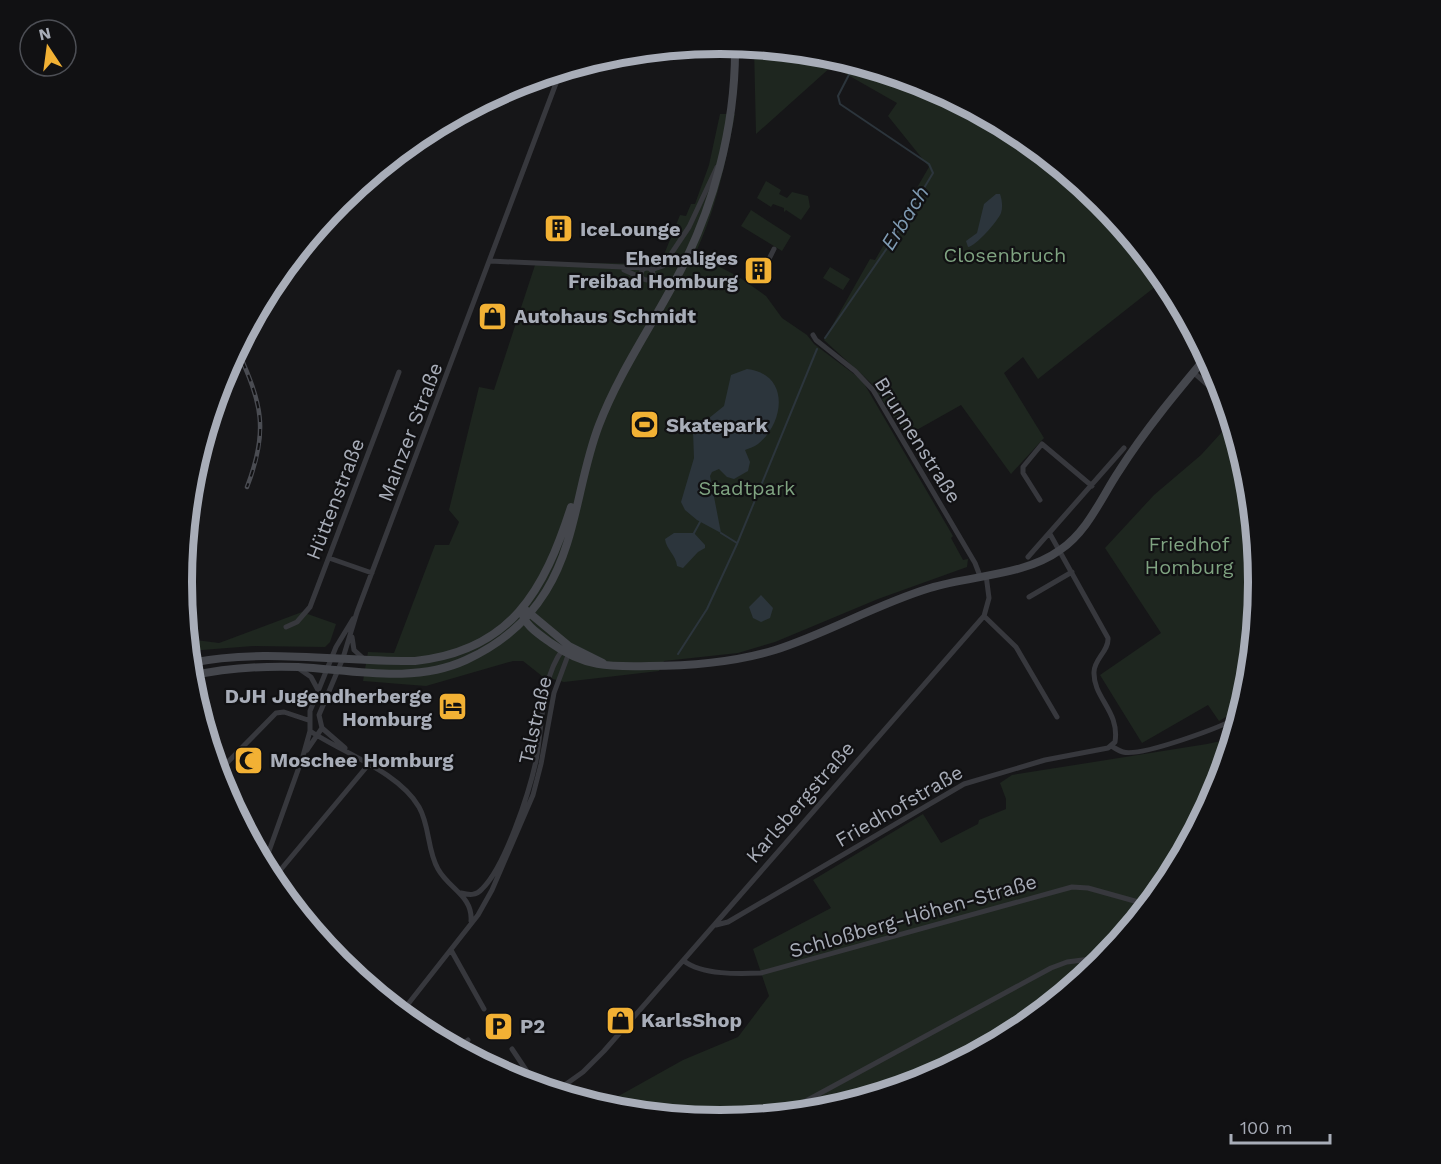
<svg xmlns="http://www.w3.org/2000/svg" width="1441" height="1164" viewBox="0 0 1441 1164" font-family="'Work Sans',sans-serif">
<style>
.green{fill:#1e261f}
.water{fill:#2c353c}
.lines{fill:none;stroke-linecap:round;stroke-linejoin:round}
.stream{stroke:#2c353c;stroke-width:2}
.street{stroke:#37383d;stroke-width:5}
.secondary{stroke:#45474d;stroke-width:8}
.rail-casing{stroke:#4a4c52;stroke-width:4.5}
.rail{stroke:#111113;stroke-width:2;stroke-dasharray:7;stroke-linecap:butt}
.labels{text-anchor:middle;stroke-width:4.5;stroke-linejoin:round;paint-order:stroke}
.poi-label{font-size:20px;font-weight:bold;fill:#a8adb8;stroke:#111113;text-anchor:start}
.park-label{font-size:20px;fill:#7fa381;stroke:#111113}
.street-label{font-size:20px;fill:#a8adb8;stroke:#111113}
.water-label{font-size:21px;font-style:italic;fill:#7f9bb3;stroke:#111113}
.rim{fill:none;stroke:#a8adb8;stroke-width:8}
</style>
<rect width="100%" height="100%" fill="#161618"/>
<path class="green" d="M754,47L826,54L927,85L1020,134L1102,201L1165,279L1038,379L1023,357L1004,373L1044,438L1011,474L961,405L906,436L871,383L824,340L870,259L875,260L929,167L888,116L897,103L832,66L756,134Z
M720,114H735C726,161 716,210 695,254L739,277L766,296L782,318L807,335L814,344L862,380L953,536L951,538L963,560L968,559L967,567L878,599L775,642L738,653L664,661L659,671L564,682L542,676L523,661H513L426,686L363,681L368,652L394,653L435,545H449L459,522L449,510L479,387L494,390L536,262L656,264L661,262L680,215L686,216L691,204H695L709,165Z
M766,181L781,190L779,194L787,198L792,192L808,196L810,207L801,220L786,210L784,212V208L773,204L771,207L757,198Z
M751,210L791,236L782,251L741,226Z
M830,267L850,279L843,290L823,278Z
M1232,421C1237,440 1245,459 1249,478C1261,546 1263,640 1243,707L1219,721L1208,705L1142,743L1100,675L1161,633L1105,548L1154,495L1201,455Z
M302,612L336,624L330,642L325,647L253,646L189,651L188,639L219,643Z
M1235,732L1218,788L1168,881L1101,963L1019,1030L926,1080L825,1110L721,1120L615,1110L593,1103L603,1095L615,1098L683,1060L738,1037L769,996L753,949L831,908L813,880L923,814L941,843L978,824L979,820L1006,809V799L1000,783L1012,775L1207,744L1230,739L1229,735Z"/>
<path class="water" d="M996,194H1000C1002,200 1003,207 1001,213C998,221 975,247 968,247L966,241L977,233L984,204Z
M747,369C790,374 785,422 758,444C754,447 749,448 745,450L750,462L748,471L734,479L727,477L719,469L712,472L710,476L721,533L697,520L685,510L681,502L694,458L693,431L724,406L731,375Z
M674,533H694L705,545V548L698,552L683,568L677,566C676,555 666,549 665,539Z
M761,595L773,608L770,618L761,622L753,618L749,607Z"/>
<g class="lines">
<path class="stream" d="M825,338L894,238L933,173L929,164L840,104L838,96L855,63
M694,533L700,522
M721,533L737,543
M678,654L707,609L737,544L817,349"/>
<path class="street" d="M490,261L645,268
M641 274a6 6 0 1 1 12 0a6 6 0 1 1-12 0Z
M764,269L774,249
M624,270L642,278
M651,270L663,266L689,227L717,167
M813,335L816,340L855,371L873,390L975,563L980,576
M1193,372L1225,400
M1040,500L1023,473V467L1042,444L1092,486
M1028,557L1124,448
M329,558L372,573
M1029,597L1072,572
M984,616L1016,647L1057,717
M286,627L297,622L310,607L399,372
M352,637L354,650L364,659
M298,668L311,677L318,690
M322,728L319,715L343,658L357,612L561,70
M322,728L345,748
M310,731C343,753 399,772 419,807C430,826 427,850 438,869C449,889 473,896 471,921
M1111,746C1115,748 1119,751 1123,752C1141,757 1223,727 1240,716
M307,750L322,728
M218,772L276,713L284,712L308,720
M264,865L303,756L310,731V711L336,647L353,619
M272,880L369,764
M461,893C469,895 476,896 482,889C505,867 529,793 536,761C543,725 540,680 563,649
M716,925L728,922L964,784L1045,760L1108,748L1115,742C1120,711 1093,698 1094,672C1094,659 1109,651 1108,638L1050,534
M451,950L484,1009
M684,961C702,975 739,974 761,973L1072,887L1088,888L1149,905
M401,1013L478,915L492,890L533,795L541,764L554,693L570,650
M452,1046H460L465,1053
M460,1046L468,1040
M512,1049L528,1073L518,1080
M555,1092L583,1072L604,1051L984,616L989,598L986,575
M780,1115L1051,968L1067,962L1106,957"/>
<path class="secondary" d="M522,610C522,624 540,635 551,643C584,667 609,667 649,666C691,666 735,662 775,650C828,633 877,604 930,588C972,575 1024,576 1060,550C1088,531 1101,498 1119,471C1145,430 1176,393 1207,356
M527,611L569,646L603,663
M190,663C264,648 340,662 415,661C511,651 544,591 571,507
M191,676C225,668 263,666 298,667C353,670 414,684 466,660C499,645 527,622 546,591C577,541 578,479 599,425C618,375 649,330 674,283C713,211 736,127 735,45"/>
<defs>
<path id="rail" d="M237,349C262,404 269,430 247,487"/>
</defs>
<use href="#rail" class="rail-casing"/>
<use href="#rail" class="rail"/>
</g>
<defs>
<symbol id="building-square" viewBox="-11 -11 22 22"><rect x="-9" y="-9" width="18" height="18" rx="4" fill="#f2b134" stroke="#111113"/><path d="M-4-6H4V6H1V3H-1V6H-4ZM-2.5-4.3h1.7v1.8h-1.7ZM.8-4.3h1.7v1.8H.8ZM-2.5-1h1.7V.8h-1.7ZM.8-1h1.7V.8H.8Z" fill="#111"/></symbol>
<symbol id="shop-square" viewBox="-11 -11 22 22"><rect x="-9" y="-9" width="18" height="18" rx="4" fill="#f2b134" stroke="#111113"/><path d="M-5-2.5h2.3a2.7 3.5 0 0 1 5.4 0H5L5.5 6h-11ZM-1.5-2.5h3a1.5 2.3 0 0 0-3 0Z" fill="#111"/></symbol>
<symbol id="stadium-square" viewBox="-11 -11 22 22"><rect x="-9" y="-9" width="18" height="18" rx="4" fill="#f2b134" stroke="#111113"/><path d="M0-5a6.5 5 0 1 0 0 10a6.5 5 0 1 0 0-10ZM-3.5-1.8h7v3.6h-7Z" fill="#111"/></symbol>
<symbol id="hotel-square" viewBox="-11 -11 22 22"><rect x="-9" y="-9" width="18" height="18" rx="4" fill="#f2b134" stroke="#111113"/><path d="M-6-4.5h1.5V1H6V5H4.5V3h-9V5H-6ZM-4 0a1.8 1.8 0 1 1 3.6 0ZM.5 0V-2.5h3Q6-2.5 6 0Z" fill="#111"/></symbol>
<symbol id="mosque-square" viewBox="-11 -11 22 22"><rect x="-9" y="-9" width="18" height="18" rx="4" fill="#f2b134" stroke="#111113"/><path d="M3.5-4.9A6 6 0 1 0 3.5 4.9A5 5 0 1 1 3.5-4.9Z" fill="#111"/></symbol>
<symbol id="parking-square" viewBox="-11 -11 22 22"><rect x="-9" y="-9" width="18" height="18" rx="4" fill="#f2b134" stroke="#111113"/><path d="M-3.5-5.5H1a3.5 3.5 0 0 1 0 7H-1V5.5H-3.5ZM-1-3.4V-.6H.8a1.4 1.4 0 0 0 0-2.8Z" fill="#111"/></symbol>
</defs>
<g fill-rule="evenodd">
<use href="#building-square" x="542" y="212" width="33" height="33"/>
<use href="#building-square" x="742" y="254" width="33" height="33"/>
<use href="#shop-square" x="476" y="300" width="33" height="33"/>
<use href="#stadium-square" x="628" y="408" width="33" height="33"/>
<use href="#hotel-square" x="436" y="690" width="33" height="33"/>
<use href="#mosque-square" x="232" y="744" width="33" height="33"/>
<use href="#shop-square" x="604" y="1004" width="33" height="33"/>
<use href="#parking-square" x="482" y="1010" width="33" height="33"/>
</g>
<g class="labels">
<g class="poi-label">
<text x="580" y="236">IceLounge</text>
<text x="738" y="265" text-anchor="end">Ehemaliges<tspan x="738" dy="23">Freibad Homburg</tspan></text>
<text x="514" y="323">Autohaus Schmidt</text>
<text x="666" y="432">Skatepark</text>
<text x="432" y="703" text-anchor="end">DJH Jugendherberge<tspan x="432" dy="23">Homburg</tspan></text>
<text x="270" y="767">Moschee Homburg</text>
<text x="641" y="1027">KarlsShop</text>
<text x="520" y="1033">P2</text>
</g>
<g class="park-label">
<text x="1005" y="262">Closenbruch</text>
<text x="747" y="495">Stadtpark</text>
<text x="1189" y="551">Friedhof<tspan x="1189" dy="23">Homburg</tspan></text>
</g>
<g class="street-label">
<text transform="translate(410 432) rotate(-69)" y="7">Mainzer Straße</text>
<text transform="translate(918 440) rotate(58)" y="7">Brunnenstraße</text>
<text transform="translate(335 499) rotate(-69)" y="7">Hüttenstraße</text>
<text transform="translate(535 720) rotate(-77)" y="7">Talstraße</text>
<text transform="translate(800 802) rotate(-49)" y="7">Karlsbergstraße</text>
<text transform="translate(899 806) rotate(-30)" y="7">Friedhofstraße</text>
<text transform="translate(913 916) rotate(-16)" y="7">Schloßberg-Höhen-Straße</text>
</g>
<g class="water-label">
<text transform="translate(905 218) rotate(-58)" y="7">Erbach</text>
</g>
</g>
<path d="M0 0H1441V1164H0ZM192 582a528 528 0 1 1 1056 0a528 528 0 1 1-1056 0Z" fill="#111113" fill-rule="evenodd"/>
<path class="rim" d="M192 582a528 528 0 1 1 1056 0a528 528 0 1 1-1056 0Z"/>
<g transform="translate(48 48) rotate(347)"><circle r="28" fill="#111113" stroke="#4d4f55" stroke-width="1.5"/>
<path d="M0-4.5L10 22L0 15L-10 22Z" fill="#f2b134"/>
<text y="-9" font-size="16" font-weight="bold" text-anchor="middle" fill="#a8adb8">N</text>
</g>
<path d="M1231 1134v9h99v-9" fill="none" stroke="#a8adb8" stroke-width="3"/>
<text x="1240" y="1134" font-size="18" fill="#a8adb8" stroke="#111113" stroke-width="4.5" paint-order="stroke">100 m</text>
</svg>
